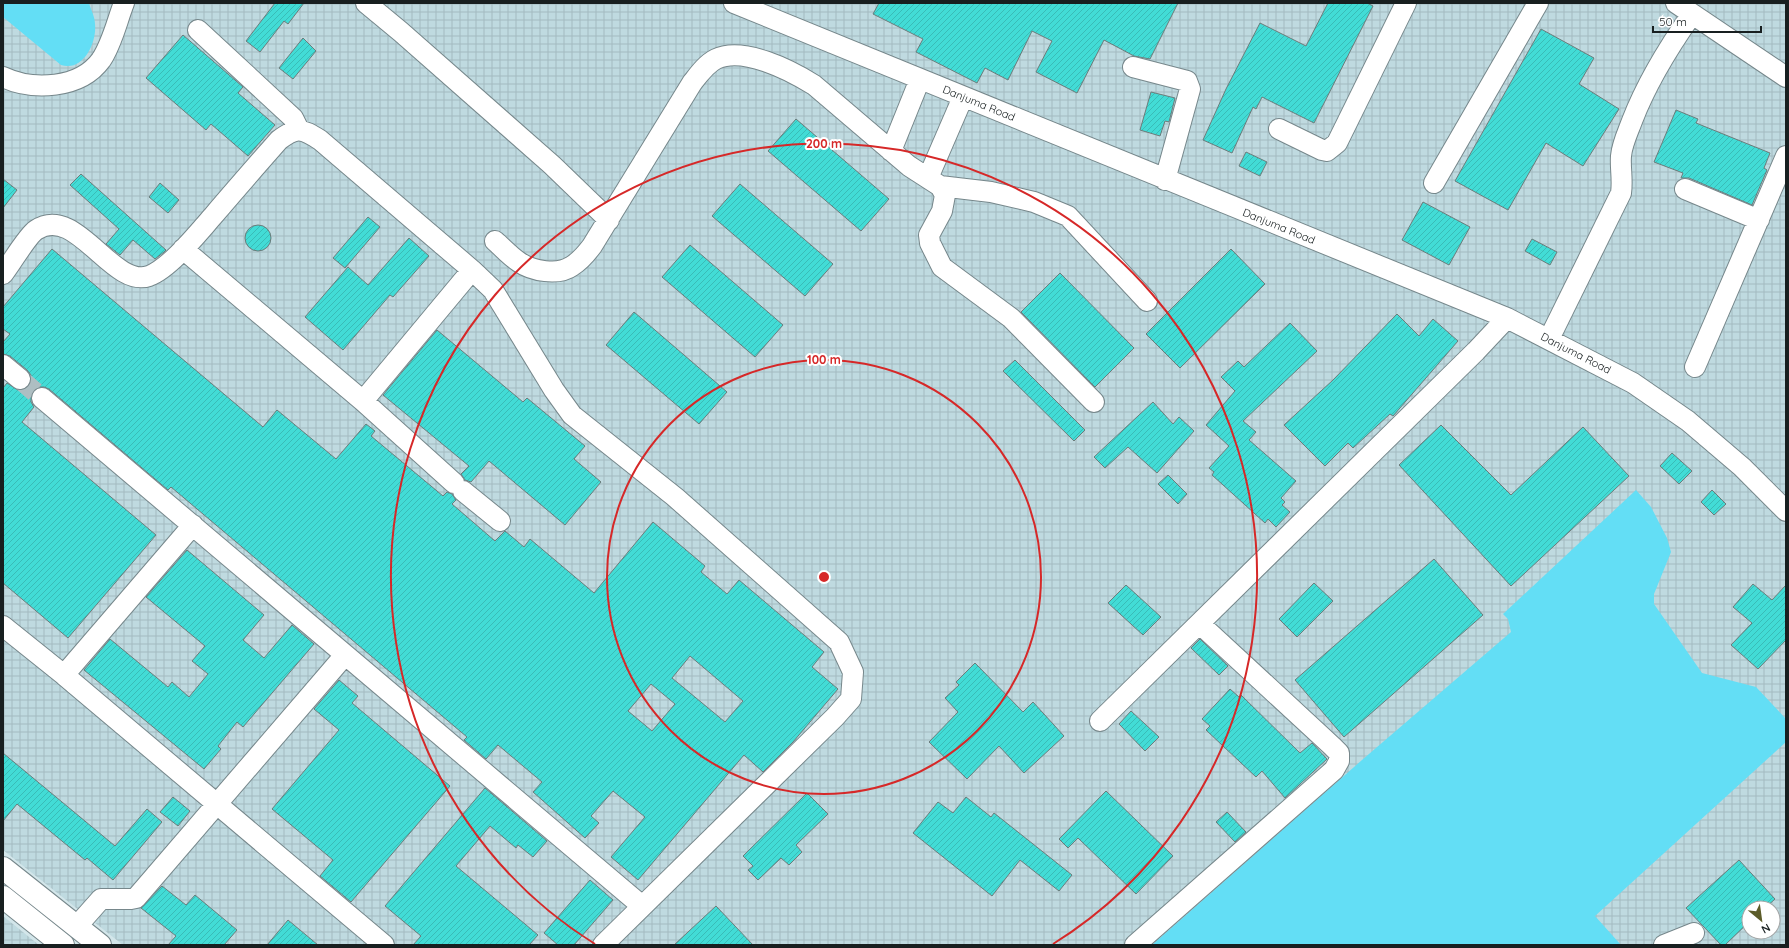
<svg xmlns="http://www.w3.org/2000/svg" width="1789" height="948" viewBox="0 0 1789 948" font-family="Quicksand,sans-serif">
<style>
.industrial{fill:url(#industrial-grid);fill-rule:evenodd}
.green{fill:#63def5}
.building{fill:url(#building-hatch);stroke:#6b7c7b;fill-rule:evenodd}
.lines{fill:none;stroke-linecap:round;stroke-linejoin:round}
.minor-tunnel{stroke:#aebec2;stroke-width:20;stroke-dasharray:20 10;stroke-linecap:butt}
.minor-casing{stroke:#76878b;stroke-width:22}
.major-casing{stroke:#76878b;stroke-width:24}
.minor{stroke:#fff;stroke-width:20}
.major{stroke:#fff;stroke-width:22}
.ring{fill:none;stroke:#d62828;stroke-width:2}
.labels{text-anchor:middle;stroke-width:4;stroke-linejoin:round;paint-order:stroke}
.street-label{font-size:11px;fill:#181f20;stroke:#fff}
.centre{fill:#d62828;stroke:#fff;stroke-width:2}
.ring-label{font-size:12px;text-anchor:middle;font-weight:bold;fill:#d62828;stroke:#fff;stroke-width:4;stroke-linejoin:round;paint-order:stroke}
</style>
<defs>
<pattern id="industrial-grid" width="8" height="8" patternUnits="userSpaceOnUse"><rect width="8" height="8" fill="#bfdae0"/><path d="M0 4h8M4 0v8" fill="none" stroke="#a3bbc0"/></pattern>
<pattern id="building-hatch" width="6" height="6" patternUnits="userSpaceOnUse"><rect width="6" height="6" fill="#42dcd6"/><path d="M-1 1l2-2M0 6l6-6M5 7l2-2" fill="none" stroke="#39bcb7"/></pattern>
</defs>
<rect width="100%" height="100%" fill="#d3e6ea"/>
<path class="industrial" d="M3,3H1786V945H123L3,850ZM1749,908H1773V932H1749Z
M3,916L39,945H3Z"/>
<path class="green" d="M3,3H89C91,10 95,17 95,24C97,43 83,72 61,65L3,17Z
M1636,490L1651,507L1667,538L1671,552L1654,594V604L1702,673L1756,687L1786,719V742L1595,916L1621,945H1152L1362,760L1511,632L1508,619L1503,614Z"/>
<path class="building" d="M275,3H304L288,24L284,21L260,52L246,41Z
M879,3H1178L1150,59L1134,56L1104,40L1077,93L1036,72L1052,41L1032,31L1008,80L985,68L977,83L916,52L923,39L873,14Z
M1328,3H1367L1373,6L1314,123L1262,97L1256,109L1253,107L1232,153L1203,140L1226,89L1260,23L1306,46Z
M1541,29L1594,58L1579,84L1619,109L1583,166L1546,143L1508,210L1455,181Z
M183,35L243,87L238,93L275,125L248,156L211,124L206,130L146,78Z
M303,38L316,51L293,79L279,68Z
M1151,92L1175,98L1169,122L1165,121L1160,136L1140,130Z
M1676,110L1698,119L1696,123L1770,153L1764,168L1767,170L1752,205L1689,178H1681L1683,173L1654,162Z
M796,119L889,199L861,231L768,151Z
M1246,152L1267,162L1260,176L1239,166Z
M81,174L166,250L164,252L155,259L133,240L120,255L106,244L119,229L70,185Z
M3,179L17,190L3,208Z
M160,183L179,200L168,213L149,197Z
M740,184L833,264L805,296L712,216Z
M1423,202L1470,227L1449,265L1402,240Z
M368,217L380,227L345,268L333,258Z
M245 238a13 13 0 1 1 26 0a13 13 0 1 1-26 0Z
M409,238L429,256L393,297L390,295L343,350L305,317L348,267L368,285Z
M1532,239L1557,252L1550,265L1525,251Z
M690,245L783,325L755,357L662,277Z
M52,249L263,427L277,410L336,459L366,424L375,431L371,436L443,496L447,492L452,494L456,500L452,504L495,541L505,531L524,547L530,539L594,593L653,522L705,566L701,572L727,594L739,580L824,652L812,667L838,689L793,742L763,772L744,755L638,880L611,857L645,817L613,791L591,816L599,823L585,838L533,792L542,782L498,745L486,759L464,740L467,737L171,487L168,490L49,389L44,387H38L34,390L31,396V402L34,407L22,422L156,535L68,638L3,583V388L7,383L18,390H24L29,387L31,380V375L27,370L10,356L3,354V342L10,334L3,329V307ZM690,656L743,701L725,722L672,678ZM651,684L675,704L652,731L628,711Z
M1231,249L1265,284L1180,368L1146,334Z
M1060,273L1134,348L1095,387L1021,312Z
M634,312L727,392L699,424L606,345Z
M1397,314L1419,336L1433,319L1458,341L1393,416L1390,414L1353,448L1348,443L1325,466L1284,425L1333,380Z
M1290,323L1317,351L1243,421L1256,432L1249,440L1296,481L1281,498L1285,502L1282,505L1290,512L1276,527L1268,519L1265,523L1212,475L1214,472L1209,468L1229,446L1206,425L1235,391L1221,377L1238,361L1244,367Z
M437,330L523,402L527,398L585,446L574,459L601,482L565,525L489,461L471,482L465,480L461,474L469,466L383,395Z
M1015,360L1085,430L1074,441L1003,371Z
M1153,402L1173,424L1179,417L1194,431L1157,473L1128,447L1105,468L1094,457Z
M1441,425L1511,495L1583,427L1629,476L1511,586L1399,465Z
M1672,453L1692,471L1679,484L1660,466Z
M1168,475L1187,494L1178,504L1158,484Z
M1712,490L1726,504L1714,515L1701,502Z
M187,550L264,615L243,640L264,658L292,625L314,644L243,727L237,722L218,746L221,749L204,769L84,670L110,639L168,687L172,682L189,697L208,674L192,661L205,646L146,597Z
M1434,559L1483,615L1344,737L1295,680Z
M1314,583L1333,601L1297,637L1279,619Z
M1753,584L1772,600L1786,585V640L1758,669L1731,645L1752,623L1733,607Z
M1126,585L1161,617L1143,635L1108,603Z
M1200,639L1228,666L1219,675L1191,648Z
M975,663L1023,712L1033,702L1064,736L1024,773L999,746L967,779L929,742L958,712L945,698L959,685L956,682Z
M339,680L358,696L352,703L450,786L351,902L320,876L333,860L272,809L339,730L314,709Z
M1230,689L1239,697L1241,695L1300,753L1312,743L1327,759L1285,798L1262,771L1256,777L1206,730L1210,726L1202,719Z
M1131,711L1159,737L1145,751L1119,724Z
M3,753L115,846L147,809L162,822L113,880L87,858L85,860L17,804L3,821Z
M485,788L547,841L533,857L518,845L516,848L490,826L456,866L538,935L529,945H413L421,936L385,906Z
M1106,791L1173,856L1136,894L1078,838L1068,848L1059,839Z
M807,793L828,814L796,845L802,852L789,865L781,858L758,880L748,870L753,866L743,856Z
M173,797L190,811L178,826L160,812Z
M966,797L991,817L994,813L1072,875L1059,891L1020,860L992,896L913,833L938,802L953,813Z
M1227,812L1246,832L1235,842L1216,822Z
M1739,860L1775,899L1765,908H1749V922L1725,945H1721L1686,908Z
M590,880L613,900L574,945H558L544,933Z
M162,886L186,905L195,895L237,930L224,945H168L176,936L141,908Z
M716,906L753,945H674Z
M288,920L318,945H267Z"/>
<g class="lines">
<path class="minor-tunnel" d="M20,379L42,398"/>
<defs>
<path id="minor" d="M366,3L401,32L552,165L609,220
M734,3L1507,318L1633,383L1688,421L1742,467L1786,511
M1676,3L1786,77
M198,30L293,118L299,130
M1133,67L1187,81L1190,89L1165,180
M3,77C33,91 80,89 101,60C112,44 117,21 124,3
M1279,129L1322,150L1327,151L1337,143L1406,3
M891,151L920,79
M928,178L963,97
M1434,183L1538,3
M940,186L991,192L1034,202L1068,216L1147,301
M1685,189L1759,220
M495,241C503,248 510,256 519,262C532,271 558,276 572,266C580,261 586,254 592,246L692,83C699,74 706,64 716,59C743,46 790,70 814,85L909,166L940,186L945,195L942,211L929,235L930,243L942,267L1011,318L1094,402
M183,249L363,401L454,483
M3,274C11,264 27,236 36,230C76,203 112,289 149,276C170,268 198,233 213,216C235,190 257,165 279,140C297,127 301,128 320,140L472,270L493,290L554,390L572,415L675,497L839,642L853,672L851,699L835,717L603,945
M1549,339L1621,193C1623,180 1620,168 1621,156C1622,144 1628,132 1632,121C1647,82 1668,48 1692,14
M3,365L20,379
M1695,367L1786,156
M42,398L642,906
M363,401L472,270
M463,491L500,521
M3,626L64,675L384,945
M64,675L193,525
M1100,721L1476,351L1507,318
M77,926L101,899H131L136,898L345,655
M1135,945L1334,770L1339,761V753L1332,746L1200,624
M1664,945L1694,933"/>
<path id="major" d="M3,868L100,945
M3,897L63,945"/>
</defs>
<use href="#minor" class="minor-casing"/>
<use href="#major" class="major-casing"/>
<use href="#minor" class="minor"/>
<use href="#major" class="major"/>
</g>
<g class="ring">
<circle cx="824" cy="577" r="217"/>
<path d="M595 944A433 433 0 1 1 1053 944"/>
</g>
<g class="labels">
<g class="street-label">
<text transform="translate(979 103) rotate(22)" y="4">Danjuma Road</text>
<text transform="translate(1279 226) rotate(22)" y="4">Danjuma Road</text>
<text transform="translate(1576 353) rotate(27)" y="4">Danjuma Road</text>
</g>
</g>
<circle cx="824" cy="577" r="6" class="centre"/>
<g class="ring-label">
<text x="824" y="148">200 m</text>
<text x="824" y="364">100 m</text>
</g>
<rect width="1789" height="948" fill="none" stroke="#181f20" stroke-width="8"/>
<g transform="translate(1761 920) rotate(151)"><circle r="19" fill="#ffffff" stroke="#a3a5a6"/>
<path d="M0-3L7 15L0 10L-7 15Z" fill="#5c5c29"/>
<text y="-6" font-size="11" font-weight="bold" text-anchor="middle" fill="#181f20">N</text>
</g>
<path d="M1653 26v6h108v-6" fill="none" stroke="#181f20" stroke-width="2"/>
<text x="1659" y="26" font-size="12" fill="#181f20" stroke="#ffffff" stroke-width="3" paint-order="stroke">50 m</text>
</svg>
